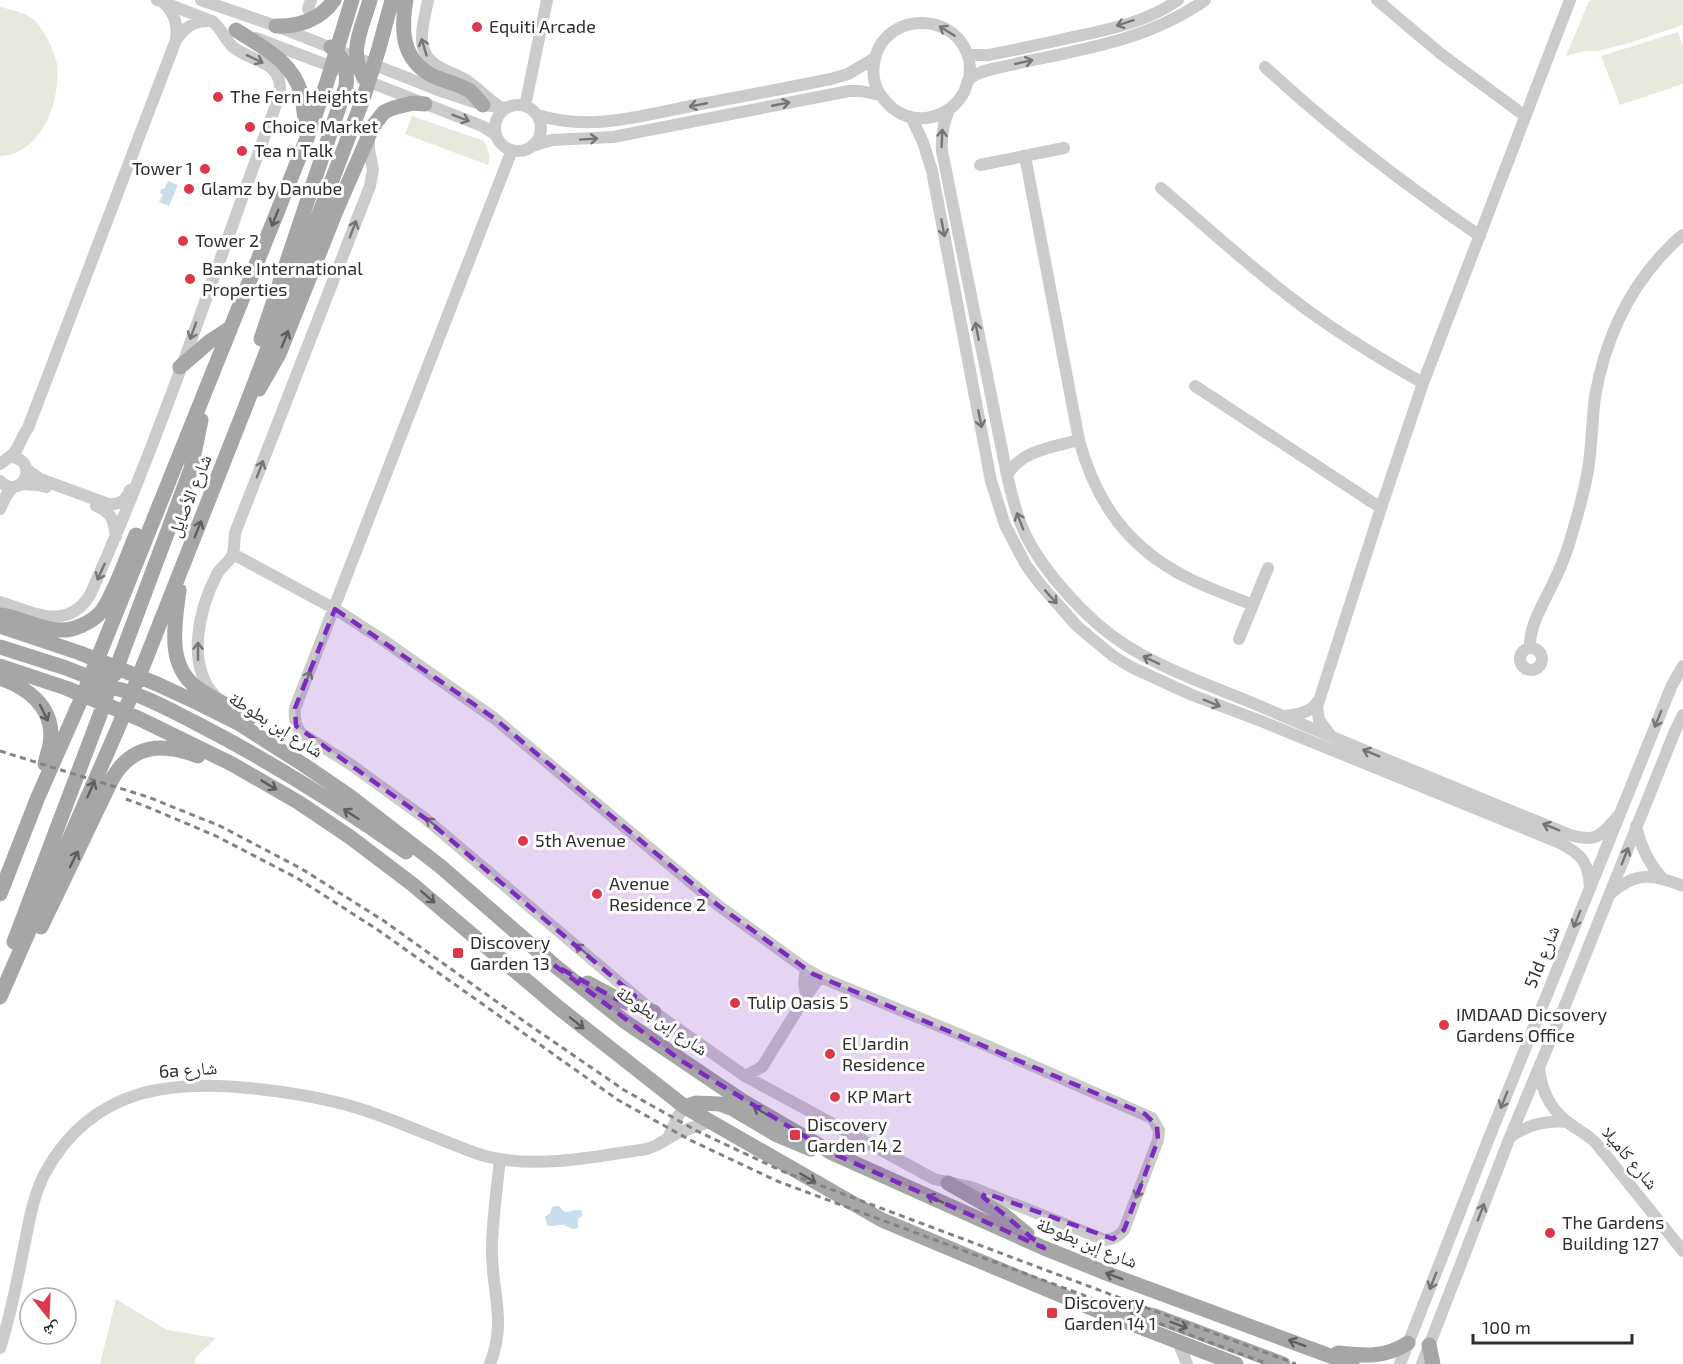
<svg xmlns="http://www.w3.org/2000/svg" width="1683" height="1364" viewBox="0 0 1683 1364" font-family="'Exo 2','Noto Naskh Arabic',sans-serif">
<style>
.green{fill:#e4ebdc}
.water{fill:#c9deea}
.lines{fill:none;stroke-linecap:round;stroke-linejoin:round}
.minor{stroke:#cbcbcb;stroke-width:12}
.major{stroke:#a6a6a6;stroke-width:15}
.rail{stroke:#838383;stroke-width:3;stroke-dasharray:6 4.5;stroke-linecap:butt}
.oneway{stroke:#757575}
.oneway2{stroke:#5e5e5e}
.marked{fill:#7b2cbf;fill-opacity:0.2;stroke:#7b2cbf;stroke-width:4.5;stroke-dasharray:12 8;stroke-linejoin:round}
.poi-dot{fill:#dc384a;stroke:#fff;stroke-width:2}
.labels{text-anchor:middle;stroke-width:6;stroke-linejoin:round;paint-order:stroke}
.poi-label{font-size:18px;fill:#2e2e2e;stroke:#fff;text-anchor:start}
.street-label{font-size:18px;fill:#2e2e2e;stroke:#fff}
</style>
<rect width="100%" height="100%" fill="#fff"/>
<path class="green" d="M1593,0H1683V25L1629,43L1598,51H1585L1566,56L1589,1Z
M0,7C12,10 25,12 34,20C44,29 55,52 57,64C61,101 42,154 0,156Z
M1678,32L1683,47V84L1620,105L1601,56Z
M412,116L484,141L490,156L488,165L405,134Z
M116,1299L167,1330L216,1338L195,1358V1364H100Z"/>
<path class="water" d="M168,181L178,185L169,206L159,202L163,195L160,193L161,189L165,188Z
M556,1206H559C568,1219 572,1206 582,1211V1216L578,1219V1227L576,1229C570,1229 569,1227 564,1225C558,1224 554,1228 547,1225L545,1217L550,1213L552,1207Z"/>
<g class="lines">
<path class="minor" d="M157,0L209,20
M201,0L276,26L438,90L483,105L507,108
M428,0C424,22 413,50 436,65C446,72 457,74 466,80C478,88 488,99 500,107
M1377,0L1441,54L1525,116
M164,3C175,14 178,25 176,40
M308,9L311,0
M256,38L338,69
M967,53L973,55H988C1012,51 1036,45 1060,40C1100,31 1145,24 1178,0
M1265,67C1332,129 1404,184 1480,236
M362,79L482,126L496,135
M969,80C970,71 971,62 967,53C949,8 880,15 874,64C872,76 875,89 883,98C893,112 909,120 926,118C942,116 955,107 963,94C966,90 966,85 968,81C974,73 987,70 997,68C1069,51 1143,44 1205,0
M495 128a23 23 0 1 1 46 0a23 23 0 1 1-46 0Z
M525,106L547,0
M949,110C943,124 941,135 942,151L1007,475C1012,496 1017,517 1026,536C1042,568 1074,604 1101,627C1145,664 1202,682 1255,704C1359,749 1465,792 1570,835C1598,843 1601,835 1619,815
M538,115C589,132 645,115 696,105C741,97 786,88 831,79L848,74L875,58
M911,117L923,142L932,171L991,481L1005,525L1026,565L1040,584L1078,627L1113,656L1131,667L1192,695L1261,721L1560,843C1581,854 1589,862 1590,888
M532,146L552,140L613,137L849,91H861L880,95
M1025,156L1079,440C1096,502 1127,547 1186,577C1207,588 1231,596 1253,605
M980,165L1064,148
M1161,188C1210,230 1258,274 1310,312C1346,338 1384,361 1423,383
M1195,386L1381,508
M0,464L9,457C42,458 22,503 0,481
M26,469L40,479L108,504C119,505 126,501 130,490
M1007,475C1022,450 1053,447 1079,440
M21,484L37,485L46,487
M96,506C112,512 114,521 116,537
M0,509L6,496L13,487
M233,554L335,609L383,640L494,718L719,906L806,969L820,977L990,1047L1152,1118L1159,1130L1158,1140L1124,1230C1118,1237 1113,1239 1105,1240L971,1187L934,1179L745,1076L654,1012L426,819L350,764L301,733C295,725 294,718 295,708L512,150
M0,602C33,612 67,632 90,595C163,432 218,261 280,94C283,60 253,63 233,47C225,40 222,29 212,21C196,20 185,26 176,40L28,428C20,438 20,450 9,457
M1239,639L1268,568
M1530,647C1529,624 1546,600 1555,579C1561,567 1566,554 1570,541C1577,517 1584,494 1588,470C1592,445 1592,421 1595,397C1604,345 1625,296 1660,257C1668,249 1674,241 1683,235
M1520 659a11 11 0 1 1 22 0a11 11 0 1 1-22 0Z
M216,697C185,665 199,609 217,574C221,567 228,563 232,556C235,550 234,540 235,533L370,186L373,170L369,149V139
M1283,716C1297,715 1311,713 1319,700
M1331,736L1319,720L1317,707L1381,508L1423,383L1570,0
M1636,826C1641,847 1648,862 1662,878
M1610,894C1636,871 1653,874 1683,886
M806,969L804,982L806,996
M1539,1068C1541,1089 1549,1107 1566,1121C1576,1129 1587,1134 1596,1143L1683,1251
M745,1076L762,1067L806,996L820,977
M669,1136L678,1116L685,1107
M1510,1137C1528,1124 1546,1120 1568,1122
M1178,1341L1187,1364
M0,1348C11,1315 17,1281 24,1247C29,1222 33,1196 45,1173C93,1085 176,1078 266,1090C300,1094 334,1100 367,1111C396,1121 424,1133 452,1144C466,1149 480,1156 494,1158C545,1168 597,1156 647,1149L657,1145L677,1133L709,1122
M490,1364C508,1318 490,1289 492,1244C493,1216 497,1187 500,1159
M1400,1364L1487,1143L1672,685L1683,666
M1422,1364L1510,1137L1568,998L1675,731L1683,715"/>
<path class="major" d="M406,0C401,29 401,58 431,75C443,81 459,84 470,91C475,95 479,101 483,105
M276,26C299,27 321,19 334,0
M236,30C262,47 292,61 301,93C304,107 305,121 307,135
M368,82C345,56 362,29 370,0
M261,339L346,86C348,69 344,57 331,47
M180,367L209,342L230,328
M259,389L279,354L336,211L373,126L384,112L393,108L413,103L425,104
M179,590C175,623 166,664 196,687C212,699 232,707 249,719
M0,615C20,617 38,629 59,630C73,631 91,623 101,612C114,595 127,556 136,535
M0,626L80,653L157,684L198,703L238,723L304,765L348,795L440,866L554,965L624,1021L741,1100L832,1153L1044,1248L1111,1275L1352,1364
M0,647L66,668L99,681
M0,666L66,688L140,719L232,764L298,802L350,837L412,884L559,1008L685,1107L882,1220L1101,1312L1236,1364
M114,675L191,469L201,420
M0,678C26,687 51,705 51,735C51,745 47,755 45,764
M83,695C94,690 106,686 118,689C139,693 174,712 194,722C270,761 337,803 406,852
M0,894L38,797L83,695L307,138L327,82L352,0
M41,927L112,779C133,743 163,743 198,756
M14,942L106,699C109,685 106,671 97,660
M588,983L620,1000L654,1012
M0,997L118,728L145,661L245,408L363,99L379,48L392,0
M685,1107L696,1103L720,1104L733,1109L777,1135L811,1149
M948,1183L1004,1215L1027,1234
M1107,1312L1127,1311L1155,1316L1283,1364
M1429,1345L1433,1364
M1338,1353C1364,1356 1385,1358 1408,1343"/>
<path class="rail" d="M0,751L148,797L220,826L302,869L384,921L525,1022L624,1090L697,1131L782,1171L1296,1364
M126,799L145,806L216,836L297,878L378,930L618,1100L690,1140L777,1181L1268,1364"/>
</g>
<defs><path id="oneway-shaft" d="M-6 0H5M1.5-3L5.5 0L1.5 3" fill="none" stroke-width="1.6" stroke-linecap="round" stroke-linejoin="round" transform="scale(1.5)"/></defs>
<g class="oneway">
<use href="#oneway-shaft" transform="translate(1125 23) rotate(162)"/>
<use href="#oneway-shaft" transform="translate(947 31) rotate(-148)"/>
<use href="#oneway-shaft" transform="translate(424 47) rotate(-107)"/>
<use href="#oneway-shaft" transform="translate(255 59) rotate(26)"/>
<use href="#oneway-shaft" transform="translate(1024 62) rotate(-13)"/>
<use href="#oneway-shaft" transform="translate(781 104) rotate(-11)"/>
<use href="#oneway-shaft" transform="translate(698 105) rotate(169)"/>
<use href="#oneway-shaft" transform="translate(461 118) rotate(21)"/>
<use href="#oneway-shaft" transform="translate(942 138) rotate(-88)"/>
<use href="#oneway-shaft" transform="translate(589 139) rotate(-4)"/>
<use href="#oneway-shaft" transform="translate(943 228) rotate(79)"/>
<use href="#oneway-shaft" transform="translate(353 229) rotate(-69)"/>
<use href="#oneway-shaft" transform="translate(193 331) rotate(110)"/>
<use href="#oneway-shaft" transform="translate(977 331) rotate(-101)"/>
<use href="#oneway-shaft" transform="translate(980 419) rotate(79)"/>
<use href="#oneway-shaft" transform="translate(260 469) rotate(-69)"/>
<use href="#oneway-shaft" transform="translate(1020 521) rotate(-111)"/>
<use href="#oneway-shaft" transform="translate(101 572) rotate(114)"/>
<use href="#oneway-shaft" transform="translate(1051 597) rotate(48)"/>
<use href="#oneway-shaft" transform="translate(198 651) rotate(-90)"/>
<use href="#oneway-shaft" transform="translate(1151 660) rotate(-155)"/>
<use href="#oneway-shaft" transform="translate(307 679) rotate(-68)"/>
<use href="#oneway-shaft" transform="translate(1212 703) rotate(22)"/>
<use href="#oneway-shaft" transform="translate(1658 719) rotate(112)"/>
<use href="#oneway-shaft" transform="translate(1371 753) rotate(-158)"/>
<use href="#oneway-shaft" transform="translate(433 824) rotate(-140)"/>
<use href="#oneway-shaft" transform="translate(1551 827) rotate(-158)"/>
<use href="#oneway-shaft" transform="translate(1625 856) rotate(-68)"/>
<use href="#oneway-shaft" transform="translate(1577 919) rotate(112)"/>
<use href="#oneway-shaft" transform="translate(582 950) rotate(-140)"/>
<use href="#oneway-shaft" transform="translate(1504 1100) rotate(112)"/>
<use href="#oneway-shaft" transform="translate(1139 1190) rotate(111)"/>
<use href="#oneway-shaft" transform="translate(1481 1212) rotate(-69)"/>
<use href="#oneway-shaft" transform="translate(1433 1281) rotate(112)"/>
</g>
<g class="oneway2">
<use href="#oneway-shaft" transform="translate(275 218) rotate(112)"/>
<use href="#oneway-shaft" transform="translate(285 339) rotate(-68)"/>
<use href="#oneway-shaft" transform="translate(198 529) rotate(-68)"/>
<use href="#oneway-shaft" transform="translate(44 713) rotate(64)"/>
<use href="#oneway-shaft" transform="translate(269 785) rotate(31)"/>
<use href="#oneway-shaft" transform="translate(91 789) rotate(-66)"/>
<use href="#oneway-shaft" transform="translate(351 814) rotate(-147)"/>
<use href="#oneway-shaft" transform="translate(74 859) rotate(-64)"/>
<use href="#oneway-shaft" transform="translate(428 897) rotate(41)"/>
<use href="#oneway-shaft" transform="translate(577 1023) rotate(39)"/>
<use href="#oneway-shaft" transform="translate(761 1111) rotate(-149)"/>
<use href="#oneway-shaft" transform="translate(808 1178) rotate(30)"/>
<use href="#oneway-shaft" transform="translate(935 1199) rotate(-156)"/>
<use href="#oneway-shaft" transform="translate(1114 1276) rotate(-159)"/>
<use href="#oneway-shaft" transform="translate(1179 1325) rotate(20)"/>
<use href="#oneway-shaft" transform="translate(1297 1343) rotate(-160)"/>
</g>
<path class="marked" d="M335,609L494,718L719,906L813,974L1145,1114L1157,1126L1158,1140L1124,1230L1113,1239L985,1193L983,1197L1044,1248L832,1153L680,1060L554,965L629,1006L635,996L426,819L296,726L295,708Z"/>
<g class="poi-dot">
<circle cx="477" cy="27" r="6"/>
<circle cx="218" cy="97" r="6"/>
<circle cx="250" cy="127" r="6"/>
<circle cx="242" cy="151" r="6"/>
<circle cx="205" cy="169" r="6"/>
<circle cx="189" cy="189" r="6"/>
<circle cx="183" cy="241" r="6"/>
<circle cx="190" cy="279" r="6"/>
<circle cx="523" cy="841" r="6"/>
<circle cx="597" cy="894" r="6"/>
<rect x="452" y="947" width="12" height="12" rx="3"/>
<circle cx="735" cy="1003" r="6"/>
<circle cx="1444" cy="1025" r="6"/>
<circle cx="830" cy="1054" r="6"/>
<circle cx="835" cy="1097" r="6"/>
<rect x="789" y="1129" width="12" height="12" rx="3"/>
<circle cx="1550" cy="1233" r="6"/>
<rect x="1046" y="1307" width="12" height="12" rx="3"/>
</g>
<g class="labels">
<g class="poi-label">
<text x="489" y="33">Equiti Arcade</text>
<text x="230" y="103">The Fern Heights</text>
<text x="262" y="133">Choice Market</text>
<text x="254" y="157">Tea n Talk</text>
<text x="193" y="175" text-anchor="end">Tower 1</text>
<text x="201" y="195">Glamz by Danube</text>
<text x="195" y="247">Tower 2</text>
<text x="202" y="275">Banke International<tspan x="202" dy="21">Properties</tspan></text>
<text x="535" y="847">5th Avenue</text>
<text x="609" y="890">Avenue<tspan x="609" dy="21">Residence 2</tspan></text>
<text x="470" y="949">Discovery<tspan x="470" dy="21">Garden 13</tspan></text>
<text x="747" y="1009">Tulip Oasis 5</text>
<text x="1456" y="1021">IMDAAD Dicsovery<tspan x="1456" dy="21">Gardens Office</tspan></text>
<text x="842" y="1050">El Jardin<tspan x="842" dy="21">Residence</tspan></text>
<text x="847" y="1103">KP Mart</text>
<text x="807" y="1131">Discovery<tspan x="807" dy="21">Garden 14 2</tspan></text>
<text x="1562" y="1229">The Gardens<tspan x="1562" dy="21">Building 127</tspan></text>
<text x="1064" y="1309">Discovery<tspan x="1064" dy="21">Garden 14 1</tspan></text>
</g>
<g class="street-label">
<text transform="translate(190 496) rotate(-68)" y="6">شارع الأصايل</text>
<text transform="translate(276 725) rotate(32)" y="6">شارع إبن بطوطة</text>
<text transform="translate(1542 957) rotate(-68)" y="6">51d شارع</text>
<text transform="translate(662 1021) rotate(35)" y="6">شارع إبن بطوطة</text>
<text transform="translate(188 1070) rotate(-4)" y="6">6a شارع</text>
<text transform="translate(1630 1158) rotate(50)" y="6">شارع كاميلا</text>
<text transform="translate(1087 1243) rotate(22)" y="6">شارع إبن بطوطة</text>
</g>
</g>
<g transform="translate(48 1316) rotate(162)"><circle r="28" fill="#ffffff" stroke="#ababab" stroke-width="1.5"/>
<path d="M0-4.5L10 22L0 15L-10 22Z" fill="#dc384a"/>
<text y="-9" font-size="16" font-weight="bold" text-anchor="middle" fill="#2e2e2e">ش</text>
</g>
<path d="M1473 1334v9h159v-9" fill="none" stroke="#2e2e2e" stroke-width="3"/>
<text x="1482" y="1334" font-size="18" fill="#2e2e2e" stroke="#ffffff" stroke-width="4.5" paint-order="stroke">100 m</text>
</svg>
